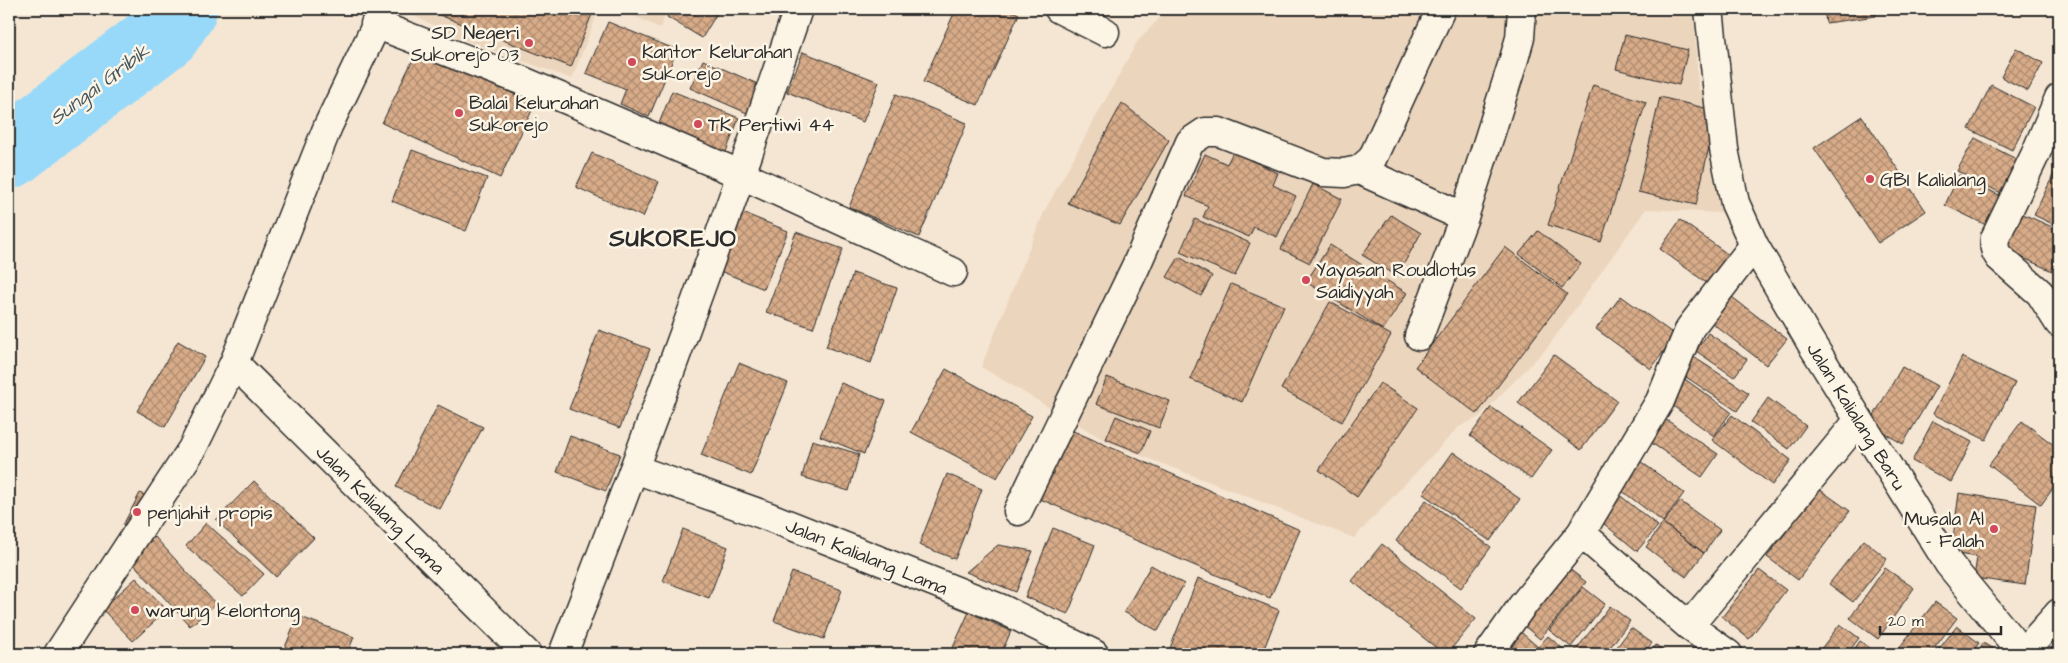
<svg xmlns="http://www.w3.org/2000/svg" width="2068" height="663" viewBox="0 0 2068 663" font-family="'Architects Daughter',sans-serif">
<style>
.built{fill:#ecd5bd}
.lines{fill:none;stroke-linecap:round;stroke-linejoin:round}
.river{stroke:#98d9fa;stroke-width:72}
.building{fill:url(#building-cross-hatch);stroke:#2b2b2b}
.minor-casing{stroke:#2b2b2b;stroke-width:31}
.minor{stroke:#fcf5e5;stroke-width:28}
.poi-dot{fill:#d1495b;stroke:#fcf5e5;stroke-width:2}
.labels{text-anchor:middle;stroke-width:5;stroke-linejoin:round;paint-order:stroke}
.poi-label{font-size:19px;fill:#2b2b2b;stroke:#fcf5e5;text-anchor:start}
.street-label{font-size:19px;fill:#2b2b2b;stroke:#fcf5e5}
.water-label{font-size:20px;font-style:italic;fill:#46565f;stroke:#fcf5e5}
.district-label{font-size:24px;font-weight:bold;letter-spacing:1px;fill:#2b2b2b;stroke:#fcf5e5}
</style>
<defs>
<pattern id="building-cross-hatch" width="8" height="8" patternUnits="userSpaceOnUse" patternTransform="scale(1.25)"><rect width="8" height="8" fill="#d8ac89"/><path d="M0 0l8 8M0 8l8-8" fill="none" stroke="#af8c70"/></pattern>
</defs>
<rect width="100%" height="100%" fill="#f5e6d3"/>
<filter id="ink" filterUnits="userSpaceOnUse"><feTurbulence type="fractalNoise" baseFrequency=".02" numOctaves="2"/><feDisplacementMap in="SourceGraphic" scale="10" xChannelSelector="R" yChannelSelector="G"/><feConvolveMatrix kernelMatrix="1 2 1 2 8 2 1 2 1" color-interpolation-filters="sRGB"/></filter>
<g filter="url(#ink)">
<path class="built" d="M408,9H599L572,79L459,38L406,12Z
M619,9H668L660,28Z
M1168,9H1694L1698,89L1721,103L1722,213L1646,209L1548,347L1479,417L1459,427L1354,538L1111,444L981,367L1044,212L1137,42Z"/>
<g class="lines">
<path class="river" d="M9,153L165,33L181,9"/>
</g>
<path class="building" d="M433,9H594L571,67L432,12Z
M672,9H718L719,10L702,38L667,17Z
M956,9H1007L1019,14L978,105L923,82Z
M1824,9H1875L1876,16L1826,23Z
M608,22L677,50L649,117L620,104L626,89L586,73Z
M1625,35L1688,50L1679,85L1616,69Z
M2016,48L2043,63L2028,91L2001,77Z
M418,49L535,104L500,178L382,123Z
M803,52L879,82L863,122L787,92Z
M703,60L760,85L747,113L690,88Z
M1593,85L1646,102L1601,242L1548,225Z
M1991,85L2034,107L2012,150L1969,129Z
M672,91L739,118L724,157L656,131Z
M896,94L967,123L919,237L849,207Z
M1660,97L1717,111L1696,205L1638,192Z
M1122,103L1169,140L1120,225L1068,203Z
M1862,116L1926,211L1878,243L1814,148Z
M1975,138L2022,162L2005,195L1957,171Z
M412,150L487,178L466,231L392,201Z
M1233,152L1278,173L1273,185L1296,196L1277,237L1254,227L1249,237L1203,217L1208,206L1186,196L1205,154L1227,164Z
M592,153L659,182L643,217L576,187Z
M2056,169L2059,170V227L2034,215Z
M1959,175L2001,196L1986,225L1945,205Z
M1313,184L1342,199L1310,263L1281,249Z
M736,210L788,231L764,289L713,268Z
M2016,211L2059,230V254L2052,271L1999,247Z
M1391,215L1421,233L1397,276L1362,255Z
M1195,219L1250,243L1235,276L1180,252Z
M1680,220L1729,255L1708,284L1660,249Z
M1538,231L1581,264L1562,288L1519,254Z
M796,232L843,249L813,328L766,312Z
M1330,245L1407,293L1383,330L1306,282Z
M1505,247L1567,294L1477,414L1415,367Z
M1179,257L1212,276L1201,296L1167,277Z
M853,273L897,288L871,363L826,347Z
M1231,284L1284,306L1242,402L1190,379Z
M1621,296L1675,335L1651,369L1596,329Z
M1732,297L1787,339L1766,365L1712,323Z
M1330,302L1391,335L1342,422L1281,389Z
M599,330L650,349L620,428L569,409Z
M1708,333L1747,359L1734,377L1696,351Z
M178,341L205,357L165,427L137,411Z
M1689,354L1749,393L1737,411L1677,371Z
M1554,355L1617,401L1581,450L1518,403Z
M1962,357L2015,383L1986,440L1933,414Z
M739,363L788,383L751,475L701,455Z
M1902,367L1937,386L1903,444L1869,424Z
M946,369L1032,416L997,478L911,432Z
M1679,375L1731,412L1714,436L1662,398Z
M1107,377L1170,401L1159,428L1096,404Z
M841,383L886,401L864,454L820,436Z
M1380,383L1418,408L1357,497L1319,470Z
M1768,398L1806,426L1789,449L1751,422Z
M438,405L483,427L440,509L396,487Z
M1491,407L1552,450L1531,479L1470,436Z
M1732,415L1791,460L1772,485L1712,440Z
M1116,416L1150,431L1141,453L1106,439Z
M1665,419L1718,454L1702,477L1650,442Z
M1933,421L1972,442L1951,482L1912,461Z
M2022,421L2059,449V480L2041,505L1989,465Z
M1071,430L1300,530L1270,598L1040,499Z
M570,436L620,454L606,491L557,472Z
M812,440L859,454L849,491L802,477Z
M1453,452L1520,499L1490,541L1423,494Z
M1633,456L1684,493L1663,522L1613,484Z
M947,474L982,489L955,559L919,545Z
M254,481L314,538L276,577L216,520Z
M1819,489L1850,511L1798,580L1767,557Z
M140,493L152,499L131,533L123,525Z
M1617,493L1658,526L1637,551L1597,518Z
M1959,493L2036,505L2025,585L1974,578L1977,557L1951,553Z
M1426,500L1491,547L1461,588L1396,541Z
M1680,501L1720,530L1704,553L1663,523Z
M206,523L264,574L243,596L186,546Z
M1663,523L1704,553L1686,577L1646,547Z
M1053,528L1095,545L1068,614L1025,597Z
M683,529L728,547L709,598L663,581Z
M155,537L216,604L190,626L130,560Z
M1864,540L1887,559L1853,602L1829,584Z
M1382,544L1476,619L1447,654H1444L1352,581Z
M998,545L1033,551L1016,592L966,572Z
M1563,564L1586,582L1540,639L1517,620Z
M1151,565L1184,584L1158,631L1124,612Z
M1885,568L1914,588L1878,639L1850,618Z
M1759,570L1786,590L1749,639L1722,617Z
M792,572L842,590L824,639L774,621Z
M136,578L167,610L133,641L102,609Z
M1198,578L1279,610L1262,654H1185L1170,648Z
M1583,587L1605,604L1571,647L1549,630Z
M1935,602L1957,618L1930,654L1895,653Z
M1610,606L1630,621L1605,654H1580L1575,651Z
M969,612L1011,631L1001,654H950Z
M298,616L354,637L347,654H289L283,652Z
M1840,624L1859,638L1847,654H1817Z
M1957,626L1979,643L1971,654H1935Z
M1516,628L1538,647L1531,654H1492Z
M1631,628L1652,643L1643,654H1612Z
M1548,636L1569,654H1532Z
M1860,641L1879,654H1851Z
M1983,643L2002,654H1976Z
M1656,645L1669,654H1649Z"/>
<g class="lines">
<defs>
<path id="minor" d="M1059,9L1105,32
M1709,9L1724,149L1735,203L1754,245L1811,343L1949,564L2023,654
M375,24L523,81L742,175L953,272
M2059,98L2035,155L1995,238C1994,246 1994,250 1999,257L2040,293L2059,323
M1359,170L1464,217
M1419,336L1464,217L1514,59L1520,38L1522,9
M234,363L527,654
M635,469L767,516L1002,609L1094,654
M1018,511L1136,266L1190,142L1205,132H1219L1323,172L1344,173L1359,170L1372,159L1441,9
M1581,533L1689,626L1728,654
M1689,626L1859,420
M58,654L192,449L234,363L328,126L384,9
M563,654C646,441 725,226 798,9
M1488,654L1522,606L1581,533L1660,401L1690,328L1754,245
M2022,654L2059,613"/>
</defs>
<use href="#minor" class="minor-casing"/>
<use href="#minor" class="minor"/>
</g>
</g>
<g class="poi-dot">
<circle cx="529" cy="43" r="5"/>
<circle cx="632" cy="62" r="5"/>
<circle cx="459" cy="113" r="5"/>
<circle cx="698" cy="124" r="5"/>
<circle cx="1870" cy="179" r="5"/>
<circle cx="1306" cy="280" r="5"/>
<circle cx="137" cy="512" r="5"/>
<circle cx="1994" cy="529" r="5"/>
<circle cx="135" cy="610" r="5"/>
</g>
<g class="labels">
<g class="poi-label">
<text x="519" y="39" text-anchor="end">SD Negeri<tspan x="519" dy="22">Sukorejo 03</tspan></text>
<text x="642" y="58">Kantor Kelurahan<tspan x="642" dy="22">Sukorejo</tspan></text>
<text x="469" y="109">Balai Kelurahan<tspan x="469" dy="22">Sukorejo</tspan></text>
<text x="708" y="131">TK Pertiwi 44</text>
<text x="1880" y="186">GBI Kalialang</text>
<text x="1316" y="276">Yayasan Roudlotus<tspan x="1316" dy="22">Saidiyyah</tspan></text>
<text x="147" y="519">penjahit propis</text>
<text x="1984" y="525" text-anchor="end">Musala Al<tspan x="1984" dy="22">- Falah</tspan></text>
<text x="145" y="617">warung kelontong</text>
</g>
<g class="street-label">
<text transform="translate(1857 416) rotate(58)" y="7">Jalan Kalialang Baru</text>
<text transform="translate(381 509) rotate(45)" y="7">Jalan Kalialang Lama</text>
<text transform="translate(867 556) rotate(22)" y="7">Jalan Kalialang Lama</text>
</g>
<g class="water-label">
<text transform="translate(99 84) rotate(-37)" y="7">Sungai Gribik</text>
</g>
<g class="district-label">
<text x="673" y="246">SUKOREJO</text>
</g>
</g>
<rect width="2068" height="663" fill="none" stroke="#fcf5e5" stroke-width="30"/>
<rect x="15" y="15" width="2038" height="633" fill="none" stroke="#2b2b2b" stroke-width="2" filter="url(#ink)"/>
<path d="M1880 626v8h121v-8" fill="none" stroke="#2b2b2b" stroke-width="2.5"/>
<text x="1888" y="626" font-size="15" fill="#2b2b2b" stroke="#fcf5e5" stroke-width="4" paint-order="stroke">20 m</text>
</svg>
